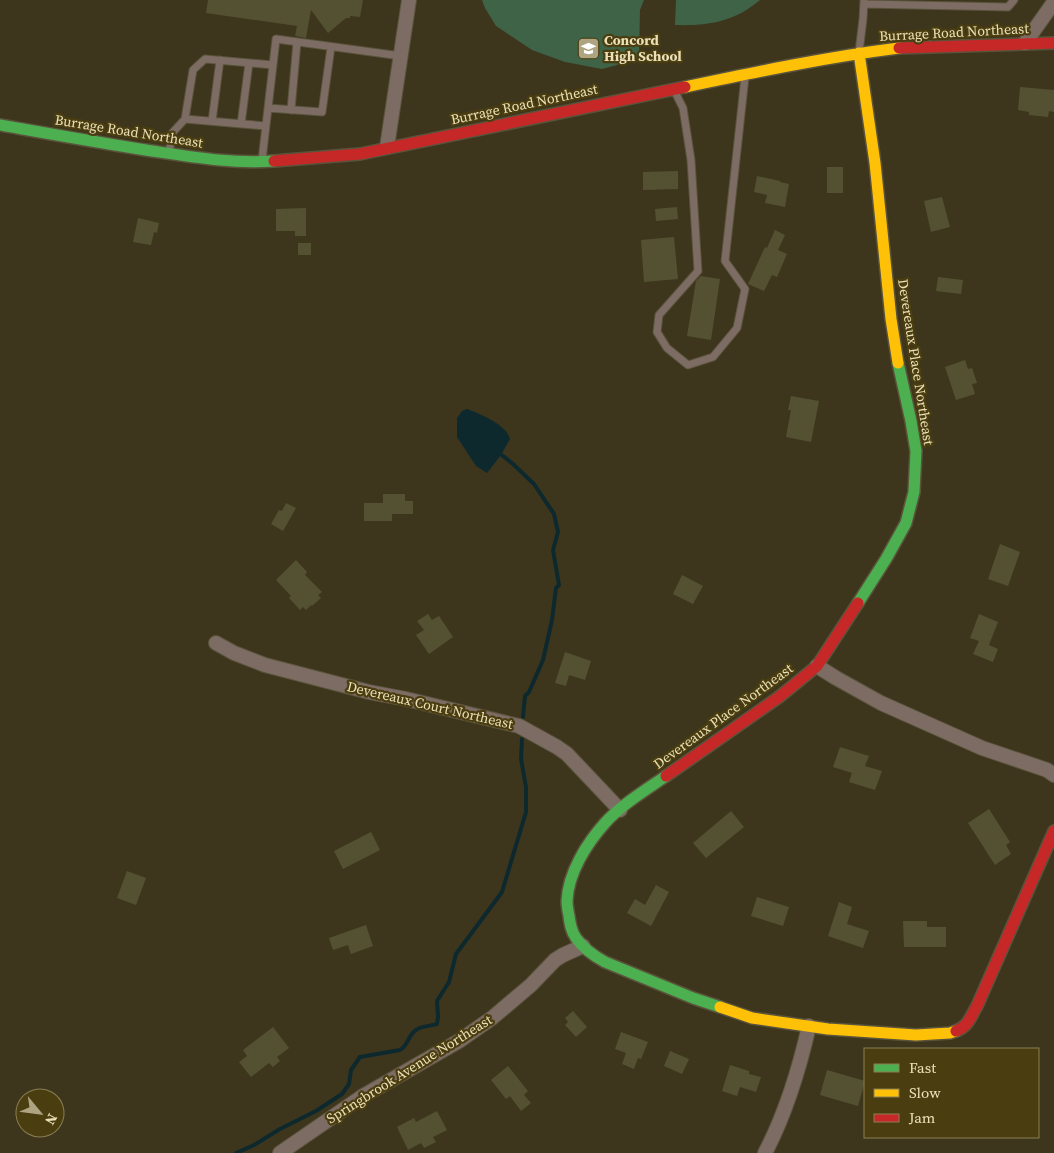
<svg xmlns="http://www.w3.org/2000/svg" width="1054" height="1153" viewBox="0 0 1054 1153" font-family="'Source Serif 4',serif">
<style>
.green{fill:#3e6347}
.water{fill:#0e292d}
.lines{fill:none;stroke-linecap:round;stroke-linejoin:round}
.stream{stroke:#0e292d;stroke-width:4}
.building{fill:#545133}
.lane-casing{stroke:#5a533b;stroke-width:9}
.street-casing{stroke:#5a533b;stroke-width:16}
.fast-casing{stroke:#5a533b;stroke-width:14}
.slow-casing{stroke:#5a533b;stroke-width:14}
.jam-casing{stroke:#5a533b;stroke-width:14}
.lane{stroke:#7d6c64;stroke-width:7}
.street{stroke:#7d6c64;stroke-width:14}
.fast{stroke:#4caf50;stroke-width:11}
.slow{stroke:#ffc107;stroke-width:11}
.jam{stroke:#c62828;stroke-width:11}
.labels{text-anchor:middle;stroke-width:4.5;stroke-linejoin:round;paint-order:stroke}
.street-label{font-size:14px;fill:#ebe0b8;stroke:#4a3e10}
.poi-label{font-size:14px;font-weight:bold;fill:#ebe0b8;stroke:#4a3e10;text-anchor:start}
</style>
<rect width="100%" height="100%" fill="#3d361d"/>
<path class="green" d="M482,0H644L640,10L639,59L602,69L565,62L532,50L496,26L485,8Z
M676,0H760C734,22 708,26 675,25Z"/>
<path class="water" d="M467,409C480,414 506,424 510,439L501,455L487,473L476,466L457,437V418L462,411Z"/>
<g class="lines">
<path class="stream" d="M498,452L513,464L534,484L554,514L558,532L553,550L559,585L556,588L552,620L543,660L529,692L525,696L523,717
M236,1153L254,1145L280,1129L316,1111L342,1094L349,1084L351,1070L360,1057L400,1050C408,1046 408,1035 416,1030C421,1026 431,1026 437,1024L438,1017L437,1001L449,982L456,954L502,892L526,812V787L521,759L522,739"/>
</g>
<path class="building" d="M208,0H363L360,17L350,16V18H346L328,33L311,10L306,38L295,36L297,26L206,13Z
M1020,87L1054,90V112L1049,111L1048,117L1029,115V112L1018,110Z
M827,167H843V193H827Z
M678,171V189L643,190V172Z
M757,176L780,181V182L789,184L785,207L765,203L767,195L754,192Z
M942,197L950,227L931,232L924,201Z
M677,207L678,219L656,221L655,209Z
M306,208V236H295V231H276V209Z
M138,218L159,223L157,233L154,232L151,245L133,242Z
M775,230L785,235L778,250L787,254L777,277L772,275L764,291L748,284L765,247L767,248Z
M674,237L678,279L644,282L641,240Z
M298,243H311V255H298Z
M701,276L720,279L711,340L687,336L696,281Z
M938,277L963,280L961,294L936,291Z
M965,360L968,369L972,368L977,383L972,384L975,394L956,400L945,367Z
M791,396L819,401L811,442L786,437L791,410H788Z
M383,494H405V501H413V514H392V521H364V503H383Z
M286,503L296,508L283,531L271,524L279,510L282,511Z
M1000,544L1020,552L1008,586L988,579Z
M296,560L307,572L305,575L322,592L318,595L321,598L312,606L311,605L306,610L303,607L300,610L289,598L291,596L276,580Z
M682,575L703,586L693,604L673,594Z
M428,614L432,620L439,616L453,637L429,654L416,635L424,630L417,621Z
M979,614L998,622L989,645L998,649L993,662L973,654L979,641L970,638Z
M565,652L591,661L585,680L569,675L566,686L555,683Z
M840,747L869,756L865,766L882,771L875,790L849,782L852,773L833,767Z
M989,809L1010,842L1006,845L1011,854L995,865L968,823Z
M731,811L744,827L706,858L693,843Z
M371,832L380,850L343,869L334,851Z
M127,871L146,878L136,905L117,898Z
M656,885L669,892L651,926L627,913L635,899L645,905Z
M757,897L789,907L783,926L751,916Z
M839,902L852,907L847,924L869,931L863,948L828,936Z
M903,921H927V927H946V947H904Z
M366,925L373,946L351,954L348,945L333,950L329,938Z
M573,1011L587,1027L576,1037L565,1025L568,1022L565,1018Z
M273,1027L289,1048L277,1057L280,1061L273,1067L269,1063L251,1077L239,1062L247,1056L243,1050Z
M621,1032L648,1042L641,1059L638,1058L634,1069L622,1064L626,1053L615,1049Z
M670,1051L689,1059L682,1074L664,1066Z
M730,1065L749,1071V1074L761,1077L756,1092L740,1087L737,1096L722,1091Z
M508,1066L528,1091L524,1095L531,1103L521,1111L510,1096L506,1099L491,1080Z
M827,1070L865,1081L858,1106L820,1095Z
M437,1111L447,1130L433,1137L436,1142L424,1148L421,1143L408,1150L397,1127L414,1118L416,1122Z"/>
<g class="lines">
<defs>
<path id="lane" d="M864,4L1008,7L1014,0
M859,52L863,19L864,1
M675,92L683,108L691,160L698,271L659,315L657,332L667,348L688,365L713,357L737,328L745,289L725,261L745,77
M268,108L322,112L331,47
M291,110L297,42
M185,119L266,126
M212,121L220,60
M241,124L249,63
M169,152L173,132L185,119L193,70L205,59L273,65
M262,160L276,39L401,56"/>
<path id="street" d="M1025,43L1054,2
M387,147L409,0
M216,643L234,653L265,665L369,692L406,699L519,726L557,747L567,754L620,810
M817,666L836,678L881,703L982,748L1047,770L1054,775
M280,1153L363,1096L459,1041L492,1018L531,985L555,960L563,955L583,946
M765,1153C786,1113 799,1070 809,1026"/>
<path id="fast" d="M0,125C51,134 101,143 152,151C192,157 233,164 274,161
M858,603L886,559L906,523L914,492L916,451L911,421L898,363
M666,776C647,789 621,805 605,823C587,843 568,873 567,901C567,905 568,911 569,916C570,924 571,931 576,938C583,948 594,956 605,962L693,998L720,1007"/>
<path id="slow" d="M859,53L875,163L891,319L898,363
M685,87C756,72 827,57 899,48
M720,1007L752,1018L828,1029L916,1035L950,1033L956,1031"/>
<path id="jam" d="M899,48L1054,43
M274,161L360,154L685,87
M666,776L779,697L817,666L858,603
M956,1031C968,1027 971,1016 977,1006L1054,831"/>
</defs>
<use href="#lane" class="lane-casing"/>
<use href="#street" class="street-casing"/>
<use href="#fast" class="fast-casing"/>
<use href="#slow" class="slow-casing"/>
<use href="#jam" class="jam-casing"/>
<use href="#lane" class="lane"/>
<use href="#street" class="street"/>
<use href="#fast" class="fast"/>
<use href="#slow" class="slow"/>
<use href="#jam" class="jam"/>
</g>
<defs>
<symbol id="school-square" viewBox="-11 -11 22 22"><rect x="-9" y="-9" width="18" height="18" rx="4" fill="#aea482" stroke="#4a3e10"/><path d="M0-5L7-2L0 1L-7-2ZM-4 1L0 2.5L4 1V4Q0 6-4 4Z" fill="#fff"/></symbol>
</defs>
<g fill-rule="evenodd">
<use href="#school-square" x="576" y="36" width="25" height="25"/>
</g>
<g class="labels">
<g class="street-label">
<text transform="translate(954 32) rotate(-3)" y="5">Burrage Road Northeast</text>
<text transform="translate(524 104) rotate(-12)" y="5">Burrage Road Northeast</text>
<text transform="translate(129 131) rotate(9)" y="5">Burrage Road Northeast</text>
<text transform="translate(916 362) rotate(81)" y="5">Devereaux Place Northeast</text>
<text transform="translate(430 705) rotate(13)" y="5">Devereaux Court Northeast</text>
<text transform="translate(723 716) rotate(-36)" y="5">Devereaux Place Northeast</text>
<text transform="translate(409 1069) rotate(-32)" y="5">Springbrook Avenue Northeast</text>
</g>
<g class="poi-label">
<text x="604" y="45">Concord<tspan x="604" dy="16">High School</tspan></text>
</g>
</g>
<rect x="864" y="1048" width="175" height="90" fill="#4a3e10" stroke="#8a7f53"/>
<rect x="874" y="1064" width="25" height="8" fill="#4caf50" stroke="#8a7f53"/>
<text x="909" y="1073" font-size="15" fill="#ebe0b8">Fast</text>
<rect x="874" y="1089" width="25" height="8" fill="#ffc107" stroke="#8a7f53"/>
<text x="909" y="1098" font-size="15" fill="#ebe0b8">Slow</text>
<rect x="874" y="1114" width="25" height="8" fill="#c62828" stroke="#8a7f53"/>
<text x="909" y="1123" font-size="15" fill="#ebe0b8">Jam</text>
<g transform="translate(40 1113) rotate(119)"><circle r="24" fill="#4a3e10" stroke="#8a7f53"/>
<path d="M0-4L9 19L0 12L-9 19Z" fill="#aea482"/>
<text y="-8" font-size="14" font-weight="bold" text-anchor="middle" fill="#ebe0b8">N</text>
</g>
</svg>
